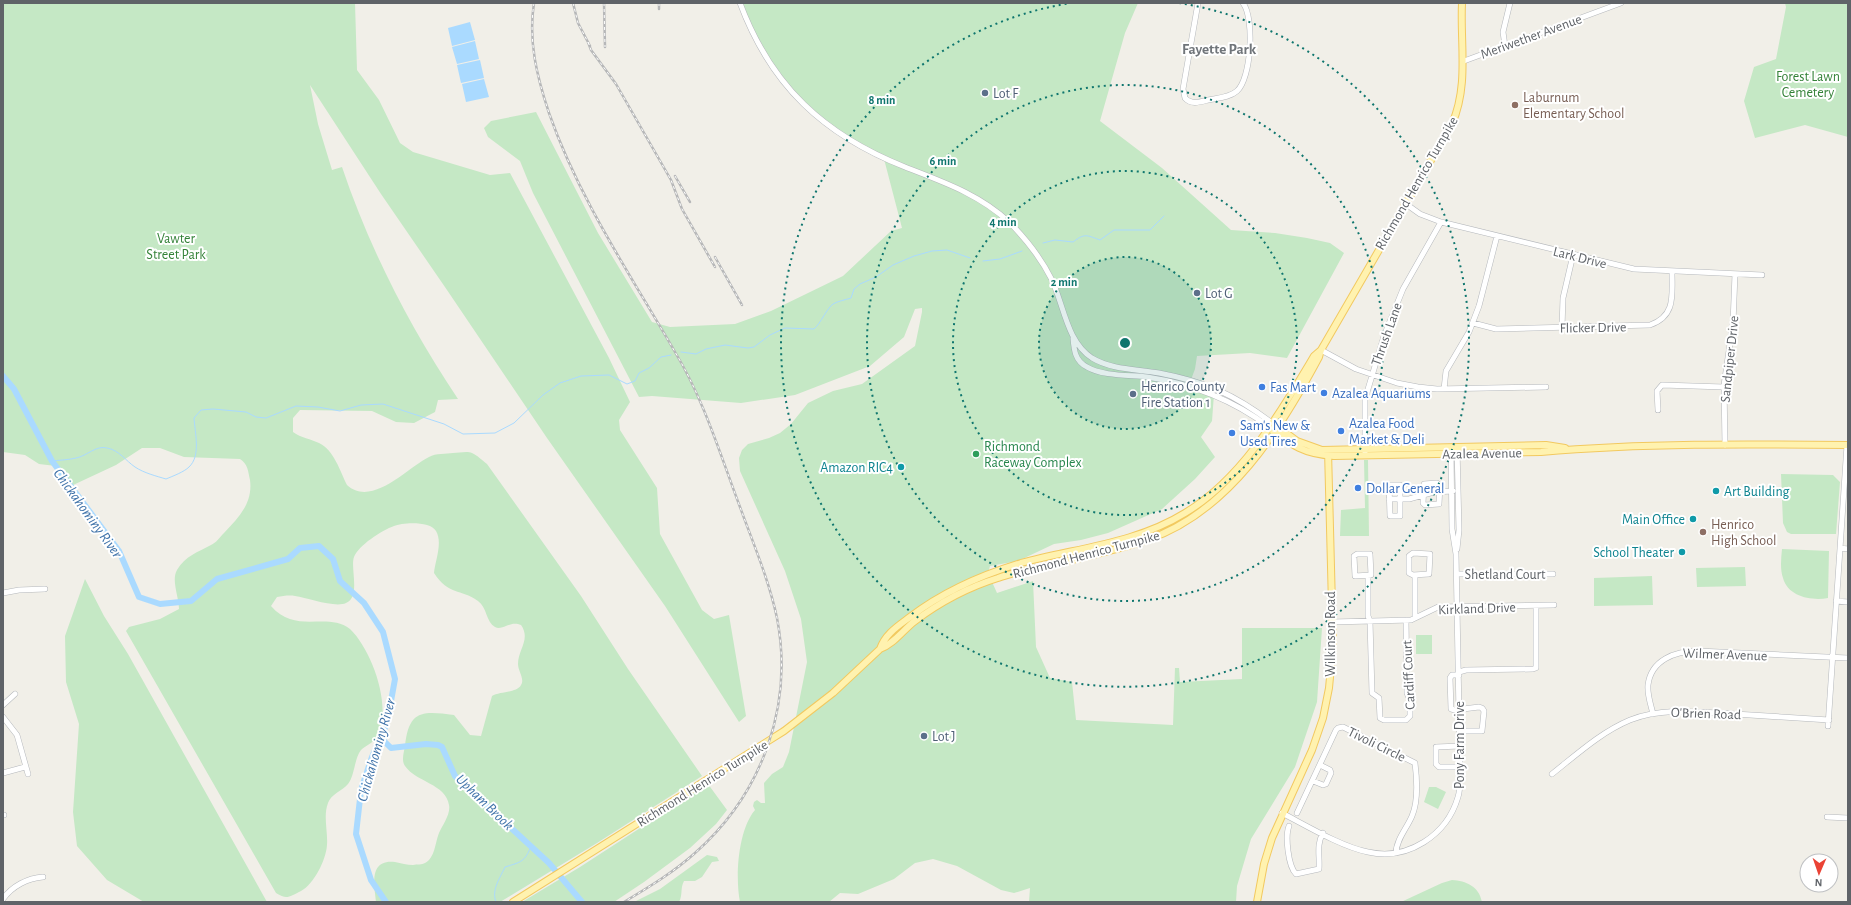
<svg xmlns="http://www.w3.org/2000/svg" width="1851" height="905" viewBox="0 0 1851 905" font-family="'Alegreya Sans',sans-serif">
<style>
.green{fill:#c5e8c5}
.water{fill:#aadaff}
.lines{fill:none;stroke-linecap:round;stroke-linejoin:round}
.stream{stroke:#aadaff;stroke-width:1}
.river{stroke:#aadaff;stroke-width:6}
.minor-casing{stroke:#b5b8bc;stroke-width:6}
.major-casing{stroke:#f2c960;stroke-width:8}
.minor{stroke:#fff;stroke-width:5}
.major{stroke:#fff2af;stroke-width:6}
.rail-casing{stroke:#b6b7b8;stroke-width:2.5}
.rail{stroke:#fff;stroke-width:1;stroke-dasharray:3;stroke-linecap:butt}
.ring{fill:none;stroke:#0f766e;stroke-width:2;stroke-dasharray:2 4}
.service-dot{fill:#5c6f8a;stroke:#fff;stroke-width:1.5}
.education-dot{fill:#8d6e63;stroke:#fff;stroke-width:1.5}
.shop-dot{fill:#3f7fe0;stroke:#fff;stroke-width:1.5}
.leisure-dot{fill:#2e9e5b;stroke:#fff;stroke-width:1.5}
.culture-dot{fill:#0f9aa8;stroke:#fff;stroke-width:1.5}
.labels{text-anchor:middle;stroke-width:4;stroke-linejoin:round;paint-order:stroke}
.street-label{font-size:14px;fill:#5f6368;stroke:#fff}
.park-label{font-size:14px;fill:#348238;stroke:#fff}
.service-label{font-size:14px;fill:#4e5e75;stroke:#fff;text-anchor:start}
.education-label{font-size:14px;fill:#785e54;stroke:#fff;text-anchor:start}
.shop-label{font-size:14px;fill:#366cbe;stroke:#fff;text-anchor:start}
.leisure-label{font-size:14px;fill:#27864d;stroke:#fff;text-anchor:start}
.culture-label{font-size:14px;fill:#0d838f;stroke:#fff;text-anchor:end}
.neighbourhood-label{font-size:15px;font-weight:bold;fill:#70757a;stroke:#fff}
.water-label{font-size:15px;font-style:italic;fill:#4174aa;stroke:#fff}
.centre{fill:#0f766e;stroke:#fff;stroke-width:2}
.ring-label{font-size:12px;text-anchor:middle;font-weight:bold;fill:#0f766e;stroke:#fff;stroke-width:4;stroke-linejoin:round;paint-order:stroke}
</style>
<rect width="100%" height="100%" fill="#f1efe8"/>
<path class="green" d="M3,3H355L357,70L379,100L400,143L413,152L490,175L510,173L609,358L630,402L619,420L620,430L657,488L660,534L702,610L714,619L729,615L746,716L739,722L665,606L547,438L447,290L381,194L310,85L318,124L332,170L342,167C370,250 410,327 458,399L438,400L435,412L414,423L396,422L372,411L300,410L293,418V432C301,438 311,439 319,443C334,450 340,471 347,485C372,508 408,467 429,457C436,453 446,454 453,453C459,453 467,451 472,453C477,455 483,461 487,464L581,596L628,669L702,776L597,843L500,902H376C374,884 369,859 395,862C401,863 407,865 413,865C417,864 422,865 425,863C435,858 435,843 439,833C442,826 451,814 449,805C446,784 416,782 405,766C401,761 404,752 405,746C409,710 422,711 454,715L470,735L481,736L492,696C500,691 517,693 521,685C525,679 518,671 518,664C518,650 531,639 521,625C510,620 503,631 495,627C486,622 487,607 478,601C460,588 449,596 434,573C435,561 443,543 436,531C431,521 403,522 394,526C382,530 358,546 354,557C350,568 361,597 346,603C335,608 308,598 295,596C289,595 283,596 277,597L271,606C296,635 327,611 350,629C372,650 393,708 377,736C374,743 366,745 361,750C354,759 355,775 348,784C342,791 331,794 328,803C323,816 328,831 327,845C326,860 314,884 301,891C289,897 287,900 276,893L126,631L129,627L160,619L179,609C179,597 171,580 177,570C185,556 198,552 211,545C216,543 220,537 224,533C239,517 253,503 250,480C248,471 248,464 240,459L184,457L160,448H142L116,465L71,486L56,466L39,464L25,455L3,452Z
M740,3H1138L1125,33L1100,121L1162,168L1231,230L1275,233L1307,238L1330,243L1344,253L1287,358L1250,353L1197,356L1195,369L1189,385L1214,394L1212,421L1201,437L1215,457L1195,479L1162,509L1108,533L1081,540L1054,544L1018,561L990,566L988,573L997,593L1033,581L1036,647L1050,678L1072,682L1076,720L1173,725L1175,668H1179L1180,682L1242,679V628H1322L1317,702L1295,767L1251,839L1237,886L1236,902H1029L1030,888L1014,893L1001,890L957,866L933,859L915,863L894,879L858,894L840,893L829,902H740C735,877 738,830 755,810L753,806L754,802L757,800L761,803H765L764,783L772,774L783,767L789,752L807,662L801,619L785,571L740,471L739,458L742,450L748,444L769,438L780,433L791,424L808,403L833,391L862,384L915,346L922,312V308L915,309L904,337L870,366L795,395L741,403L652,396L639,397L533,193L520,161L488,137L484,128L491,121L536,112L598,233L652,322L670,327L735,324L771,311L843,276L891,231L902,228L884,159L818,119L776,73Z
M1785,3H1848V137L1805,125L1755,138L1744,101L1754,67L1776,59L1786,7Z
M1364,460H1368L1369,536H1340L1341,510L1365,508Z
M1781,474L1833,475L1840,482L1836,534H1791L1787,532L1783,523Z
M1782,549L1829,551L1828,598C1812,601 1788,597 1783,578C1780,569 1781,559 1782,549Z
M1745,567L1746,586L1697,587L1696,568Z
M1652,576L1653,605L1594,606V578Z
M85,579L104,616L128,654L267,902H144L107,880L77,846L73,812L79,724L66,682L65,636Z
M1416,635H1432V654H1416Z
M708,784L727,810L716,824L690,848L644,882L614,902H522L580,867Z
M1429,787H1436L1446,792L1438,809L1424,802Z
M707,855L717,857L719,861L712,862L702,877L695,881H684C680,888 683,895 679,902H634L660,889Z
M1452,880C1466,881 1479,886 1482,902H1401L1442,883Z"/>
<path class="water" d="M470,22L475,40L452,46L448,28Z
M475,41L479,59L457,64L452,47Z
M480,60L484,78L461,83L457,65Z
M484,79L489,97L466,102L462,84Z"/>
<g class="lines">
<path class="stream" d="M1043,243L1055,240L1073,242C1085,233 1086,235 1100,240L1114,230H1150L1164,216
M983,261L1000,259L1022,251
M681,352L696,354L706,349L725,345L748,348L754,347L770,335L785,328L814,329C821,323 827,308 833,304C838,301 845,300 851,298L854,289L860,284L876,277L893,265L914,256L932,251L947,250L970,258
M52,461C60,460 68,460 76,458C87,456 96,445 107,448C119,450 126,461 135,467C144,473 156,476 166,479C173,476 184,472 189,467C201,456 195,433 194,418L201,410L213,409L246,412L256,417L266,418L296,406L318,407L340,411L361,405L383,404L444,424L463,434L495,433L514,423L543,395L560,383L581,376L609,375L627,384L635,381L639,373L649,368L661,357L671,355
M496,902C491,890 500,878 505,867C521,862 525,862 531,846"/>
<path class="river" d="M3,376L14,389L52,461L119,551L139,597L160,604L191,601L217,579L288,559L300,548L319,546L333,559L340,581L364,603L383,632L395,679L387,723L372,757L361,790L356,834L371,880L386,902
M382,734L384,741L391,748L426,744L438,745L442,747L455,776L549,863L582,902"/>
<defs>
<path id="minor" d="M740,3C771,86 824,135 905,167C943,182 979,194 1009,222C1026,239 1041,258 1052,280C1064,306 1067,342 1092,358C1112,370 1137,369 1159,373C1206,382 1234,394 1272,423
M1198,3L1183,89L1185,98C1191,105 1200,102 1208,100C1217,98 1229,98 1237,91C1251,79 1255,19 1243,3
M1505,46L1503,32L1510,3
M1464,61L1621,3
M1406,204L1420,214L1441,222L1634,269L1762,275
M1473,323L1496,329L1650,325C1676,316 1672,295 1672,272
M1562,327L1563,298L1573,255
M1073,338C1074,350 1075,361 1087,367C1102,376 1129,375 1147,377C1193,384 1232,399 1269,427
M1321,350L1356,369L1397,383L1418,387L1437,389L1546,387
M1444,389L1446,371L1469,332L1479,306L1497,236
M1658,410L1657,391L1662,385L1724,387
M1725,445L1724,385L1733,323L1735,274
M1365,452V399L1384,336L1403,289L1441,222
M1437,483L1440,485L1439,504L1425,505L1423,503L1424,484Z
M1389,485H1400V516H1390Z
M1389,499H1409L1434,492L1453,491
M1840,548L1848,549
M1457,549L1459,530L1457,447
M1413,553L1430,554L1429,574L1413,575L1409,573V556Z
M1370,554L1371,575L1355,576L1354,556L1357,554Z
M1457,574H1553
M1368,576V616L1370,621L1372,693L1379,698L1380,718L1384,720H1406L1410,716V700L1407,693L1406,620
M3,593L19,590L45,589
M1836,601L1848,602
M1415,618V575
M1332,622L1411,620L1438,607L1554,605
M1459,672L1466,670L1533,669L1536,668V606
M1459,675H1452L1450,678L1451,709L1455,710L1479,707L1482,708L1484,711L1482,731H1460
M3,705L15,694
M1653,714C1651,705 1647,695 1648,685C1651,660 1675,651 1698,651L1848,658
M3,717L17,735L28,774
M1828,726L1847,445
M1460,746L1436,747V764L1439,767H1460
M3,773L25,767
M1552,774C1576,755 1601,732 1630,720C1663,707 1699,712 1735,714C1766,716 1797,718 1829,720
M1313,781L1323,785L1326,784L1331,773L1330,770L1320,765
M1282,813C1307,826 1342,847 1368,852C1408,861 1447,835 1458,797C1461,787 1460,777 1460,767L1456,554L1452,529L1451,450
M1297,813L1336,730L1338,728L1343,727L1415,763C1417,779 1418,802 1412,816C1407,828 1396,840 1396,853
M3,815H4
M1827,817L1848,818
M1289,826C1285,836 1288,866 1296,874L1319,869C1320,856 1316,845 1323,833
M3,899C12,886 28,878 43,877"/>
<path id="major" d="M1275,425L1297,441L1322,450L1546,445L1565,448
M1269,427C1293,446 1303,454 1334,456L1541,452C1643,443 1746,444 1848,445
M880,649C885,634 898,626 910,617C944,591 981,575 1021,563C1076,548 1135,544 1185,513C1243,478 1280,413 1314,356L1321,350
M513,902L784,731L833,693L880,649C894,644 903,630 915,621C939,603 969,587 998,578C1008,574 1019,572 1030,570C1069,560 1109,553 1147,540C1229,512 1280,430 1319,357L1321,350L1452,124C1469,85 1460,44 1462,3
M1257,902L1264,864L1272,838L1312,750L1323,718L1329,688L1333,645L1328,450"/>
</defs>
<use href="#minor" class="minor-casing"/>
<use href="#major" class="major-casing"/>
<use href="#minor" class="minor"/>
<use href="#major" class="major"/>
<defs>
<path id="rail" d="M534,3C528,41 537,77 549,113C579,199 630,274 675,352C704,400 720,454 740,507C753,543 769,580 777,618C794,706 762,794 695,853C674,872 649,887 624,902
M573,3L578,23L590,46
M604,3L605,47
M659,3V9
M588,42L591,50L616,84L671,180L682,209L715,267
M675,176L690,202
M715,257L742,305"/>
</defs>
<use href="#rail" class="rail-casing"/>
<use href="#rail" class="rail"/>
</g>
<circle cx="1125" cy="343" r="86" fill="#0f766e" fill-opacity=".12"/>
<g class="ring">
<circle cx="1125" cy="343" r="86"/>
<circle cx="1125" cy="343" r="172"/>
<circle cx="1125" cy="343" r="258"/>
<path d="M1179 3A344 344 0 1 1 1071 3"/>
</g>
<g class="service-dot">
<circle cx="985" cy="93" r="4"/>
<circle cx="1197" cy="293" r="4"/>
<circle cx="1133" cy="394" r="4"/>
<circle cx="924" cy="736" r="4"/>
</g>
<g class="education-dot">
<circle cx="1515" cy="105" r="4"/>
<circle cx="1703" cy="532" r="4"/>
</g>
<g class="shop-dot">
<circle cx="1262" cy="387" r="4"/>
<circle cx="1324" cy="393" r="4"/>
<circle cx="1341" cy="431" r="4"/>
<circle cx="1232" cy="433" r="4"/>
<circle cx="1358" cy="488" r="4"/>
</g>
<circle class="leisure-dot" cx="976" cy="454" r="4"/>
<g class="culture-dot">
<circle cx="901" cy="467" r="4"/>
<circle cx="1716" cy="491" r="4"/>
<circle cx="1693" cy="519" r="4"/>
<circle cx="1682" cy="552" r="4"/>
</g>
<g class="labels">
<g class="street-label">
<text transform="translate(1531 36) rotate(-20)" y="5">Meriwether Avenue</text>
<text transform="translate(1416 183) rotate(-60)" y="5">Richmond Henrico Turnpike</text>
<text transform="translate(1580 257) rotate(14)" y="5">Lark Drive</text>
<text transform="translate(1593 327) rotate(-1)" y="5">Flicker Drive</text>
<text transform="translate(1386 334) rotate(-70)" y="5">Thrush Lane</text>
<text transform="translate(1729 359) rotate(-84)" y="5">Sandpiper Drive</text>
<text transform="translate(1482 453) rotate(-1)" y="5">Azalea Avenue</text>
<text transform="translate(1086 554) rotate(-15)" y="5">Richmond Henrico Turnpike</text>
<text x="1505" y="579">Shetland Court</text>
<text transform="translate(1477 608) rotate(-2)" y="5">Kirkland Drive</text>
<text transform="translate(1330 634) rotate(-90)" y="5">Wilkinson Road</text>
<text transform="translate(1725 654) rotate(2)" y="5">Wilmer Avenue</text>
<text transform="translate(1408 675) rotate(-93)" y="5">Cardiff Court</text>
<text transform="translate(1706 713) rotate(2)" y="5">O'Brien Road</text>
<text transform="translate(1377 744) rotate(26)" y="5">Tivoli Circle</text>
<text transform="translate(1459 745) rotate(-90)" y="5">Pony Farm Drive</text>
<text transform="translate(702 783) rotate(-32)" y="5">Richmond Henrico Turnpike</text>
</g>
<g class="park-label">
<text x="1808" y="81">Forest Lawn<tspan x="1808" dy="16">Cemetery</tspan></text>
<text x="176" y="243">Vawter<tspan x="176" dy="16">Street Park</tspan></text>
</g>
<g class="service-label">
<text x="993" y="98">Lot F</text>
<text x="1205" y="298">Lot G</text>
<text x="1141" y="391">Henrico County<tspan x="1141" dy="16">Fire Station 1</tspan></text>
<text x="932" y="741">Lot J</text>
</g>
<g class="education-label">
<text x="1523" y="102">Laburnum<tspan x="1523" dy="16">Elementary School</tspan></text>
<text x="1711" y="529">Henrico<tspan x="1711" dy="16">High School</tspan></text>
</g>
<g class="shop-label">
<text x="1270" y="392">Fas Mart</text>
<text x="1332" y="398">Azalea Aquariums</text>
<text x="1349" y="428">Azalea Food<tspan x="1349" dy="16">Market &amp; Deli</tspan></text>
<text x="1240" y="430">Sam's New &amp;<tspan x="1240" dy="16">Used Tires</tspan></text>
<text x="1366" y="493">Dollar General</text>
</g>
<g class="leisure-label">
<text x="984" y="451">Richmond<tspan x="984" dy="16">Raceway Complex</tspan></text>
</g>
<g class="culture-label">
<text x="893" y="472">Amazon RIC4</text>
<text x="1724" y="496" text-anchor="start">Art Building</text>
<text x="1685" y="524">Main Office</text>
<text x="1674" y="557">School Theater</text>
</g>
<g class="neighbourhood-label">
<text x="1219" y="54">Fayette Park</text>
</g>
<g class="water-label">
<text transform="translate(88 513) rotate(54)" y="5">Chickahominy River</text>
<text transform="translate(376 750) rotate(-74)" y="5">Chickahominy River</text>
<text transform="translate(485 802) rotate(44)" y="5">Upham Brook</text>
</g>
</g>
<circle cx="1125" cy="343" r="6" class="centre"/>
<g class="ring-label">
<text x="882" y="104">8 min</text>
<text x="943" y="165">6 min</text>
<text x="1003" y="226">4 min</text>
<text x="1064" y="286">2 min</text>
</g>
<rect width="1851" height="905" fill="none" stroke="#5f6368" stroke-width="8"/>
<g transform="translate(1819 873) rotate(182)"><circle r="19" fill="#ffffff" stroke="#bfc1c3"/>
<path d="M0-3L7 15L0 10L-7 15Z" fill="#ea4335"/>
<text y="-6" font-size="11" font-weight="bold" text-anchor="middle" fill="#5f6368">N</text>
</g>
</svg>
